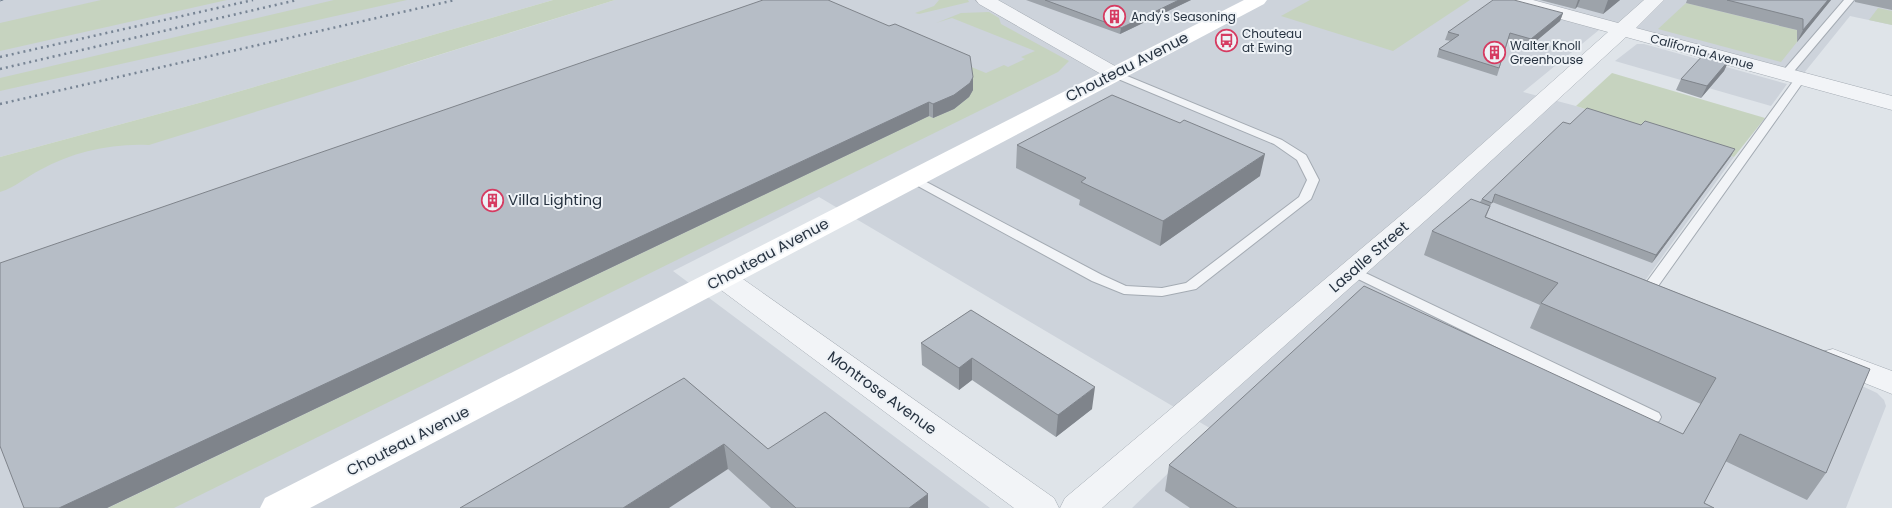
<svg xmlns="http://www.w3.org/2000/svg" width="1892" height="508" viewBox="0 0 1892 508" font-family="Poppins,sans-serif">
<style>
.built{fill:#cdd3db}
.green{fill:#c6d3bf}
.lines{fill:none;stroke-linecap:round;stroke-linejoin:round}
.lane-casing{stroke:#a4abb3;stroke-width:2}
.street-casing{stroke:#a4abb3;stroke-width:1}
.lane{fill:#f2f4f7;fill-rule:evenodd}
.street{fill:#f2f4f7;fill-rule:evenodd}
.secondary{fill:#fff;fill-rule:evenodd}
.tram{stroke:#778494;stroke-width:1}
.rail{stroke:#778494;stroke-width:2.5;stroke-dasharray:2 4;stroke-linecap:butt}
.wall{fill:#9da3aa}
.shaded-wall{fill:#7f848b}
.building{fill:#b6bdc6;stroke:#7f848b}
.labels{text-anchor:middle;stroke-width:4;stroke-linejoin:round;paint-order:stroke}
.far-poi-label{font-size:12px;fill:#273341;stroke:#eef2f6;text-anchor:start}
.far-street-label{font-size:12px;fill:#273341;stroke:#eef2f6}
.street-label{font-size:15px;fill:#273341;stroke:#eef2f6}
.poi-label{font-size:15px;fill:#273341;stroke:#eef2f6;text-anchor:start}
</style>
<rect width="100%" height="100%" fill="#dfe4e9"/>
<path class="built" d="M0,0H553L199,103L0,157Z
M615,0H1892V25L1850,16L1804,73L1610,21L1523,92L1576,106L1734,157L1634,296L1862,386L1877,393L1884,400L1886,406L1846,508H1132L1213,430L819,197L673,271L990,508H0V168L407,65Z
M1637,44H1644L1787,84L1771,106L1615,61Z"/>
<path class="green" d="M101,0H227L0,51V23Z
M334,0H407L0,91V78Z
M553,0H615L149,145C112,143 72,152 40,170C26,177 16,187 0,192V157L199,103Z
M939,0H968L969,2L919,14L915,13L934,6Z
M1310,0H1470L1393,51L1281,16Z
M1686,3L1805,32L1781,62L1658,29Z
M1878,8L1892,11V25L1869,20Z
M989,12L999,18L1001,24L1069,61L1058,72L174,508H108L929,116L933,118L954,109L969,97L964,64L986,73L1004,65L1008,67L1025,59L1021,57L1035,51L952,18L936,23L961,13Z
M1612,73L1765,118L1734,157L1576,106Z"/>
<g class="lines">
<defs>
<path id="lane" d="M1844,0H1854L1790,76H1782L1781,74L1782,72Z
M1115,71L1282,140L1306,155L1319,180L1311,199L1196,289L1162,296L1124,294L1092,281L905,179L911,175L915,176L1102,275L1126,286L1162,288L1186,283L1299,197L1307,180L1297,160L1274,144L1111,76L1110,74Z
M1801,75L1806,78L1656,289H1646L1644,286L1646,283L1797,76Z
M1353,267L1659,413L1661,417L1659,421L1653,423L1647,421L1348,274L1346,271L1348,268Z"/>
<path id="street" d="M976,0H998L1122,70L1125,74L1122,78L1115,80L1108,78L979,4Z
M1503,0H1533L1618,23L1644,0H1664L1636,28L1892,96V110L1626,37L1443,205L1102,508H1060L1065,498L1425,195L1608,32L1506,4Z
M723,269L733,272L1054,498L1059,508H1014L713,284L709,278L713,272Z
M1833,349L1892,371V394L1822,366L1817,359L1822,352Z"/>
</defs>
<use href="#lane" class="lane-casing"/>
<use href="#street" class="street-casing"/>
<use href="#lane" class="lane"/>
<use href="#street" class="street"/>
<path class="secondary" d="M1244,0H1267L1264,4L310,508H260L265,498Z"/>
<path class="tram" d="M0,1L3,0"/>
<path class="rail" d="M0,57L253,0
M0,69L297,0
M0,104L455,0"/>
</g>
<path class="wall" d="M1026,0H1191L1120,34Z
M1540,0H1620L1603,14L1577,7L1575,9Z
M1687,0H1831L1797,42V30L1686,3Z
M1855,0H1892V10L1855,2Z
M1563,13L1560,21L1529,47L1508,41L1497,76L1437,57L1439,49L1451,41L1445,40L1448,32Z
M1729,60L1724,71L1701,98L1676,90L1681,79Z
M973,77V90L969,97L954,109L933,118L929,116L107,508H24Z
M1570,124L1731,156L1652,263L1492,202L1486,217L1870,369L1826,473L1807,500L1725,461L1704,503L1714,508H1190L1165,491L1169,465L1683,434L1701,404L1530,328L1540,305L1424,255L1432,231L1480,202L1482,199Z
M1017,145L1260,176L1160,246L1079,205L1080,200L1016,168Z
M971,310L1092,409L1056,437L972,380L959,390L922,365L921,343Z
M684,378L768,449L928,508H771L728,469Z"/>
<path class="shaded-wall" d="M1179,0H1191L1120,34L1121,28Z
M1578,0H1580L1577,7L1575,9Z
M1608,0H1620L1603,14Z
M1828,0H1831L1797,42L1803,30Z
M1563,13L1560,21L1529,47L1531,39Z
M1729,60L1724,71L1701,98L1707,86Z
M973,77V90L969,97L954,109L933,118V104Z
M929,102V116L107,508H59Z
M1735,149L1731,156L1652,263L1656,255Z
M1265,154L1260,176L1160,246L1163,221Z
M972,358V380L959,390V368Z
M1095,387L1092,409L1056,437L1058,415Z
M724,444L728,469L669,508H623Z
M928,494V508H909Z"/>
<path class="building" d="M763,0H828L889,26L895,24L970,56L973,77L970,83L954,95L933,104L929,102L59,508H24L0,446V263Z
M1045,0H1179L1121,28Z
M1493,0H1514L1563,13L1531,39L1510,33L1499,68L1439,49L1459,35L1448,32Z
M1727,0H1828L1803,30V19Z
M1705,53L1729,60L1707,86L1681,79Z
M1112,95L1180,123L1184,120L1265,154L1163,221L1081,182L1086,178L1017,145Z
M1587,108L1641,125L1645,121L1735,149L1656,255L1495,194L1492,203L1482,199L1563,122L1570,124Z
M1471,199L1490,206L1485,217L1870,369L1826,473L1740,434L1704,503L1714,508H1237L1169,465L1364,286L1683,434L1716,378L1541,303L1558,283L1432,231Z
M971,310L1095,387L1058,415L972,358L959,368L921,343Z
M684,378L768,449L825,412L928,494L909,508H796L724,444L623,508H460Z"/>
<defs>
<symbol id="building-ring" viewBox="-11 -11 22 22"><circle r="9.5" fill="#eef2f6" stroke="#d63b61" stroke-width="1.5"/><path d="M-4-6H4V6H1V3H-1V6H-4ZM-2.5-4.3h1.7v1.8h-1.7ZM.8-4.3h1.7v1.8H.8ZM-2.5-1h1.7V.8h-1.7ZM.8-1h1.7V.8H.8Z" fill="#d63b61"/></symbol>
<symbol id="bus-ring" viewBox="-11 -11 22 22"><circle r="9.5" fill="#eef2f6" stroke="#d63b61" stroke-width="1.5"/><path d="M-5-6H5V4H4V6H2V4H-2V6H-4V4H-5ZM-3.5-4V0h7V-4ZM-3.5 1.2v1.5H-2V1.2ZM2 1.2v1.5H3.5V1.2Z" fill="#d63b61"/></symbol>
</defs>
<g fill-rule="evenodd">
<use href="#building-ring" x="1102" y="4" width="25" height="25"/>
<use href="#bus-ring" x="1214" y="28" width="25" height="25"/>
<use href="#building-ring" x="1482" y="40" width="25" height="25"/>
<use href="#building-ring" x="480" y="188" width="25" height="25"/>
</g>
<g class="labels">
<g class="far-poi-label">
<text x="1131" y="21">Andy's Seasoning</text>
<text x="1242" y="38">Chouteau<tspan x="1242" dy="14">at Ewing</tspan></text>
<text x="1510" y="50">Walter Knoll<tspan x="1510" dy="14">Greenhouse</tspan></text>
</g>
<g class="far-street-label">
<text transform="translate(1702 52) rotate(15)" y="4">California Avenue</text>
</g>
<g class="street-label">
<text transform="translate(1127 67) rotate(-27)" y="5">Chouteau Avenue</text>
<text transform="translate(768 254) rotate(-28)" y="5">Chouteau Avenue</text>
<text transform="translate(1369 257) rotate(-41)" y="5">Lasalle Street</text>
<text transform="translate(882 393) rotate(36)" y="5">Montrose Avenue</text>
<text transform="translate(408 441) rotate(-27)" y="5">Chouteau Avenue</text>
</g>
<g class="poi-label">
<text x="508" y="205">Villa Lighting</text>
</g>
</g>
</svg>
